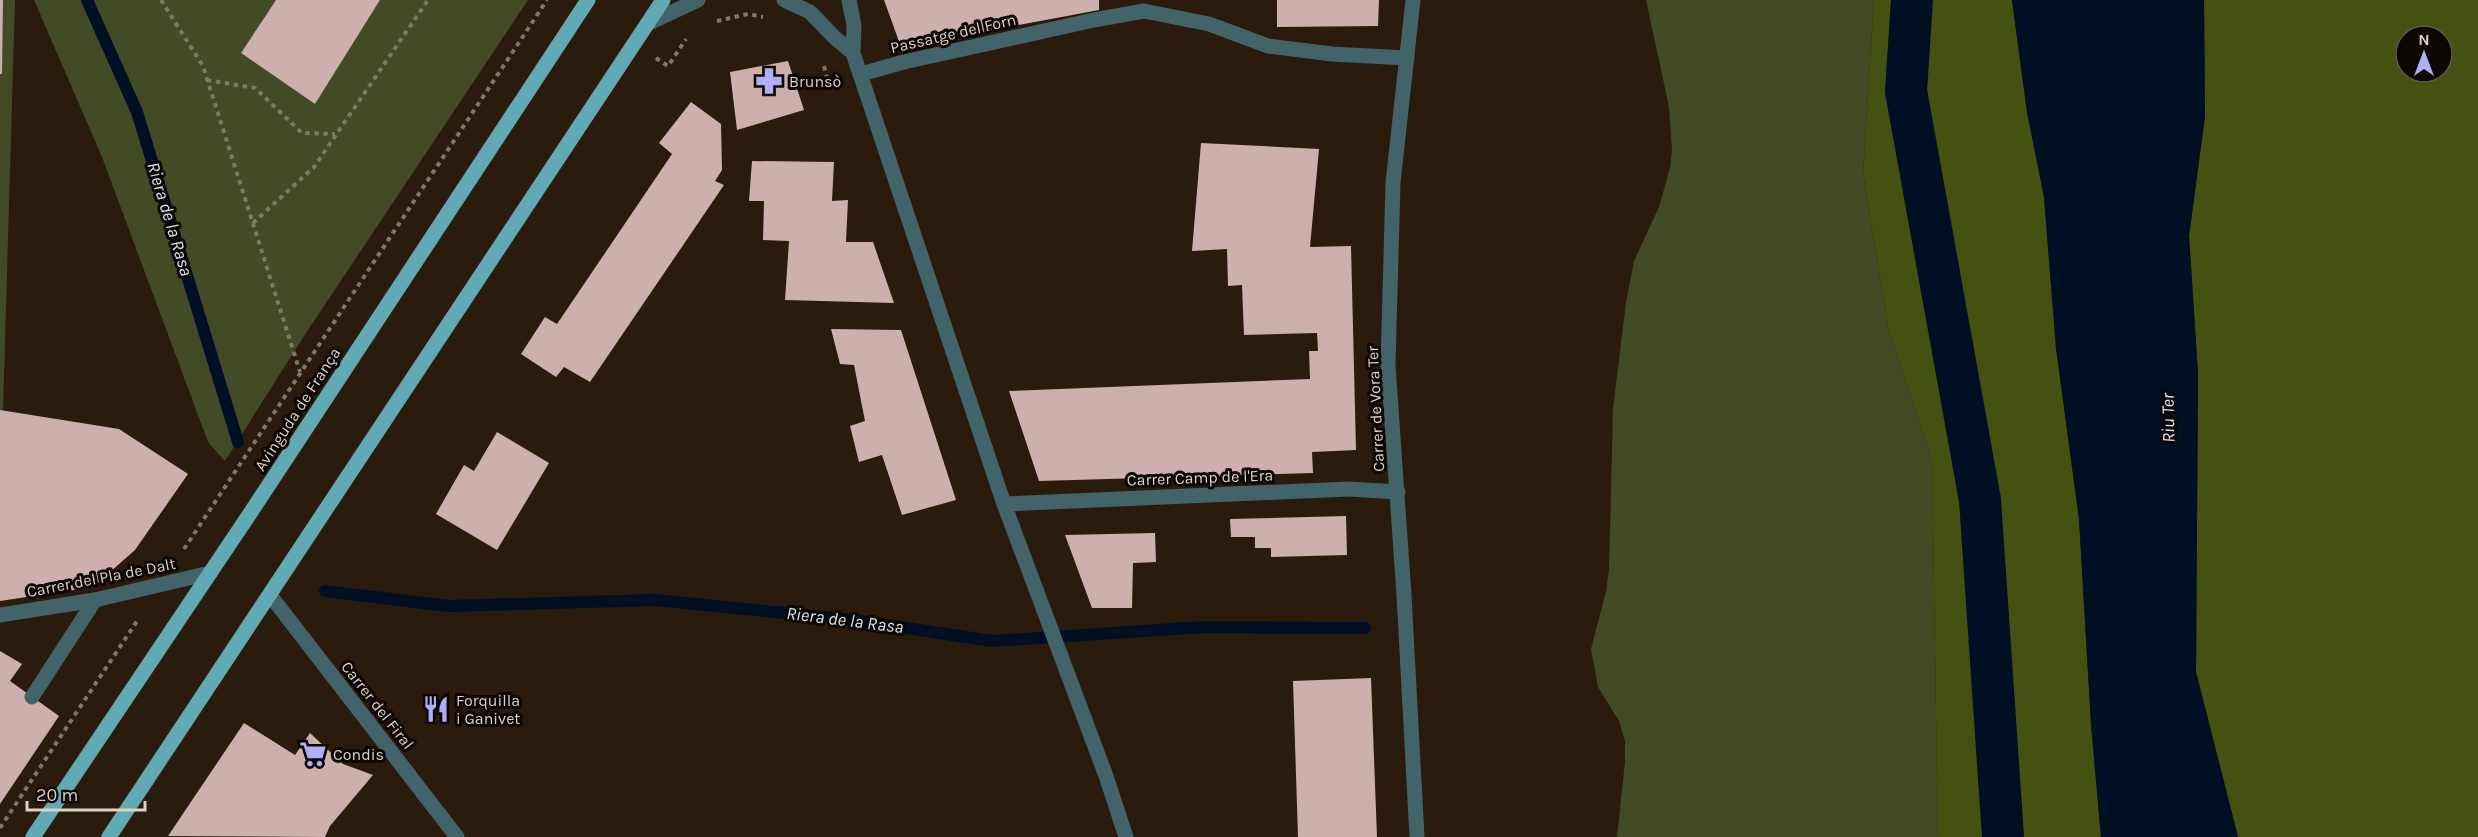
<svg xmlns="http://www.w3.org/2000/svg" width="2478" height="837" viewBox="0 0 2478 837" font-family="Karla,sans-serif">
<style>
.green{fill:#424a26}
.forest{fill:#455111;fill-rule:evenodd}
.water{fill:#001024}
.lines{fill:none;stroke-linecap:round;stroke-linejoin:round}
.stream{stroke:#001024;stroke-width:12}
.canal{stroke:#001024;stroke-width:42}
.building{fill:#cdafae}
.path{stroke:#827669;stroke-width:4;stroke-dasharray:4.5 4.5;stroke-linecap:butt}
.service{stroke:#426369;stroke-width:15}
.minor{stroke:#426369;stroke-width:15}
.primary{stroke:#61a9b4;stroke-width:15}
.labels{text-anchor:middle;stroke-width:6;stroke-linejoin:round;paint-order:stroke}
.street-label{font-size:16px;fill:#dbd1c7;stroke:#0d0703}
.poi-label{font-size:16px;fill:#dbd1c7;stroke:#0d0703;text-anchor:start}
.water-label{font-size:18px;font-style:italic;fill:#d5e4f1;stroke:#0d0703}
</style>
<rect width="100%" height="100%" fill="#2a1b0c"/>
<path class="green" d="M0,0H15L3,411L0,410Z
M34,0H276L241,53L315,104L380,0H528L304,336L225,461L208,442L102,157Z
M1646,0H1874L1863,174L1889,331L1932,460L1938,837H1617L1625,762V741L1619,721L1598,687L1591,649L1606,591L1609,570L1613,409L1626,302L1634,261L1659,207L1670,168L1672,149L1669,107Z"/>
<path class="forest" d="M1874,0H2012L2027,112L2044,197L2056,348L2079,519L2091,724L2101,837H1938L1932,460L1889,331L1863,174Z
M2204,0H2478V837H2238L2196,672L2198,373L2189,236L2205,116ZM2406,36H2442V72H2406Z"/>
<path class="water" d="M2012,0H2204L2205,116L2189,236L2198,373L2196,672L2238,837H2101L2091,724L2079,519L2056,348L2044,197L2027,112Z"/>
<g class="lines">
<path class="stream" d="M87,0L137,112L238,442
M325,591L448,606L655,600L854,620L992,641L1204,627L1365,628"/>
<path class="canal" d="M1912,0L1906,91L1980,500L2003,837"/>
</g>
<path class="building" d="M0,0H3L2,74H0Z
M276,0H380L315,104L241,53Z
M884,0H1099V10L901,47Z
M1277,0H1379L1378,26L1277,27Z
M788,61L804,110L737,130L730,72Z
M691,102L721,124L722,170L715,181L724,185L590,382L564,367L556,377L521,354L545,317L557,324L672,154L659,143Z
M1201,143L1319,149L1310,247L1351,246L1356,450L1312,452L1313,473L1039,481L1009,391L1310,379L1309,351H1318L1317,333L1244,335L1242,285L1228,286L1227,249L1192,251Z
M752,161L834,162L832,201L848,200L846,242H873L894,303L785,300L789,241L763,240L764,201H749Z
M831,329L901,330L956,500L902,515L882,455L859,462L850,426L865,421L854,365L840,364Z
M0,410L119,429L188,474L135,550L93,587L0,601Z
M497,432L549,463L497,550L436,514L464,465L474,471Z
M1346,516L1347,555L1271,557V548H1255V537H1231L1230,519Z
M1155,533L1156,562L1133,563L1132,608H1092L1065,535Z
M0,651L22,664L10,681L59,716L0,804Z
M1371,678L1377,837H1298L1293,681Z
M244,723L295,755L310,733L343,764L373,775L330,826L325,837L168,836Z"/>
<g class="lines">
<path class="path" d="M161,0L203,66L300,372
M717,21L748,14L763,17
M656,58L668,66L686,39
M824,66L827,78L832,76
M207,80L255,88L302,133L335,134
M253,223L314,167L428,0
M184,549L547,0
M0,828L139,618"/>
<path class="service" d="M32,697L95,600"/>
<path class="minor" d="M784,0L810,12L834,37L853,53
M849,0L854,25L853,53L1004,504L1106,776L1126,837
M1413,0L1393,183L1388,365L1404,595L1417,837
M647,24L698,0
M861,74L904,62L1094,20L1144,11L1209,24L1268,46L1332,54L1407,58
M1004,504L1348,489L1398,492
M270,595L457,837
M0,615L95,600L210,573"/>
<path class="primary" d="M33,837L251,512L588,0
M109,837L663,0"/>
</g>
<defs>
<symbol id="pharmacy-bare" viewBox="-9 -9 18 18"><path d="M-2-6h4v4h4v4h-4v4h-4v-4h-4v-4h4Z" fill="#b2adf9" stroke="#0d0703" stroke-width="2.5" paint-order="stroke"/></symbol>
<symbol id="restaurant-bare" viewBox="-9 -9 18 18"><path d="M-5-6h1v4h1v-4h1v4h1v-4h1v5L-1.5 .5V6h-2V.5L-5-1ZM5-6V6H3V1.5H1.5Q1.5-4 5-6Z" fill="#b2adf9" stroke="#0d0703" stroke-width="2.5" paint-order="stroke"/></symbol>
<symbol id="supermarket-bare" viewBox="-9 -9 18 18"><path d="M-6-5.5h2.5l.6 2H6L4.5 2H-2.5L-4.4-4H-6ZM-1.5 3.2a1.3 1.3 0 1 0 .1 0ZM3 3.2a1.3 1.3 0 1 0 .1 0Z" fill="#b2adf9" stroke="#0d0703" stroke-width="2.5" paint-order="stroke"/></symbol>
</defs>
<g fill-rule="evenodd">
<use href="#pharmacy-bare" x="750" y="62" width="38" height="38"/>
<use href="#restaurant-bare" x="417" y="690" width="38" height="38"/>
<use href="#supermarket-bare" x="294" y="735" width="38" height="38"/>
</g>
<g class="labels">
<g class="street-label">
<text transform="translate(953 33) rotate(-13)" y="6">Passatge del Forn</text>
<text transform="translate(297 409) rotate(-57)" y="6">Avinguda de França</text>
<text transform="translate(1375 409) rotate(-93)" y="6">Carrer de Vora Ter</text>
<text transform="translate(1200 477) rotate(-2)" y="6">Carrer Camp de l'Era</text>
<text transform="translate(101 577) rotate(-11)" y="6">Carrer del Pla de Dalt</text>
<text transform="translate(378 705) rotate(52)" y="6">Carrer del Firal</text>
</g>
<g class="poi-label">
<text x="789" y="87">Brunsò</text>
<text x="456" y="706">Forquilla<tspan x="456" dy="18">i Ganivet</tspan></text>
<text x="333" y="760">Condis</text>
</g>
<g class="water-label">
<text transform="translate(170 219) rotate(73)" y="6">Riera de la Rasa</text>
<text transform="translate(2168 418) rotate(-91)" y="6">Riu Ter</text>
<text transform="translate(845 620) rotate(7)" y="6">Riera de la Rasa</text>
</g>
</g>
<g transform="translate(2424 54)"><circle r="28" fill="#0d0703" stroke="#5f5851" stroke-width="1.5"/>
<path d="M0-4.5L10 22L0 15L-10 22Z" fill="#b2adf9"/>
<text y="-9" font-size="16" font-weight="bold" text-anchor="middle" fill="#dbd1c7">N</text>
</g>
<path d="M27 801v9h118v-9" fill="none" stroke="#dbd1c7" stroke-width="3"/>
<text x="36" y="801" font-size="18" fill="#dbd1c7" stroke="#0d0703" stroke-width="4.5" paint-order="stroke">20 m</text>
</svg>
